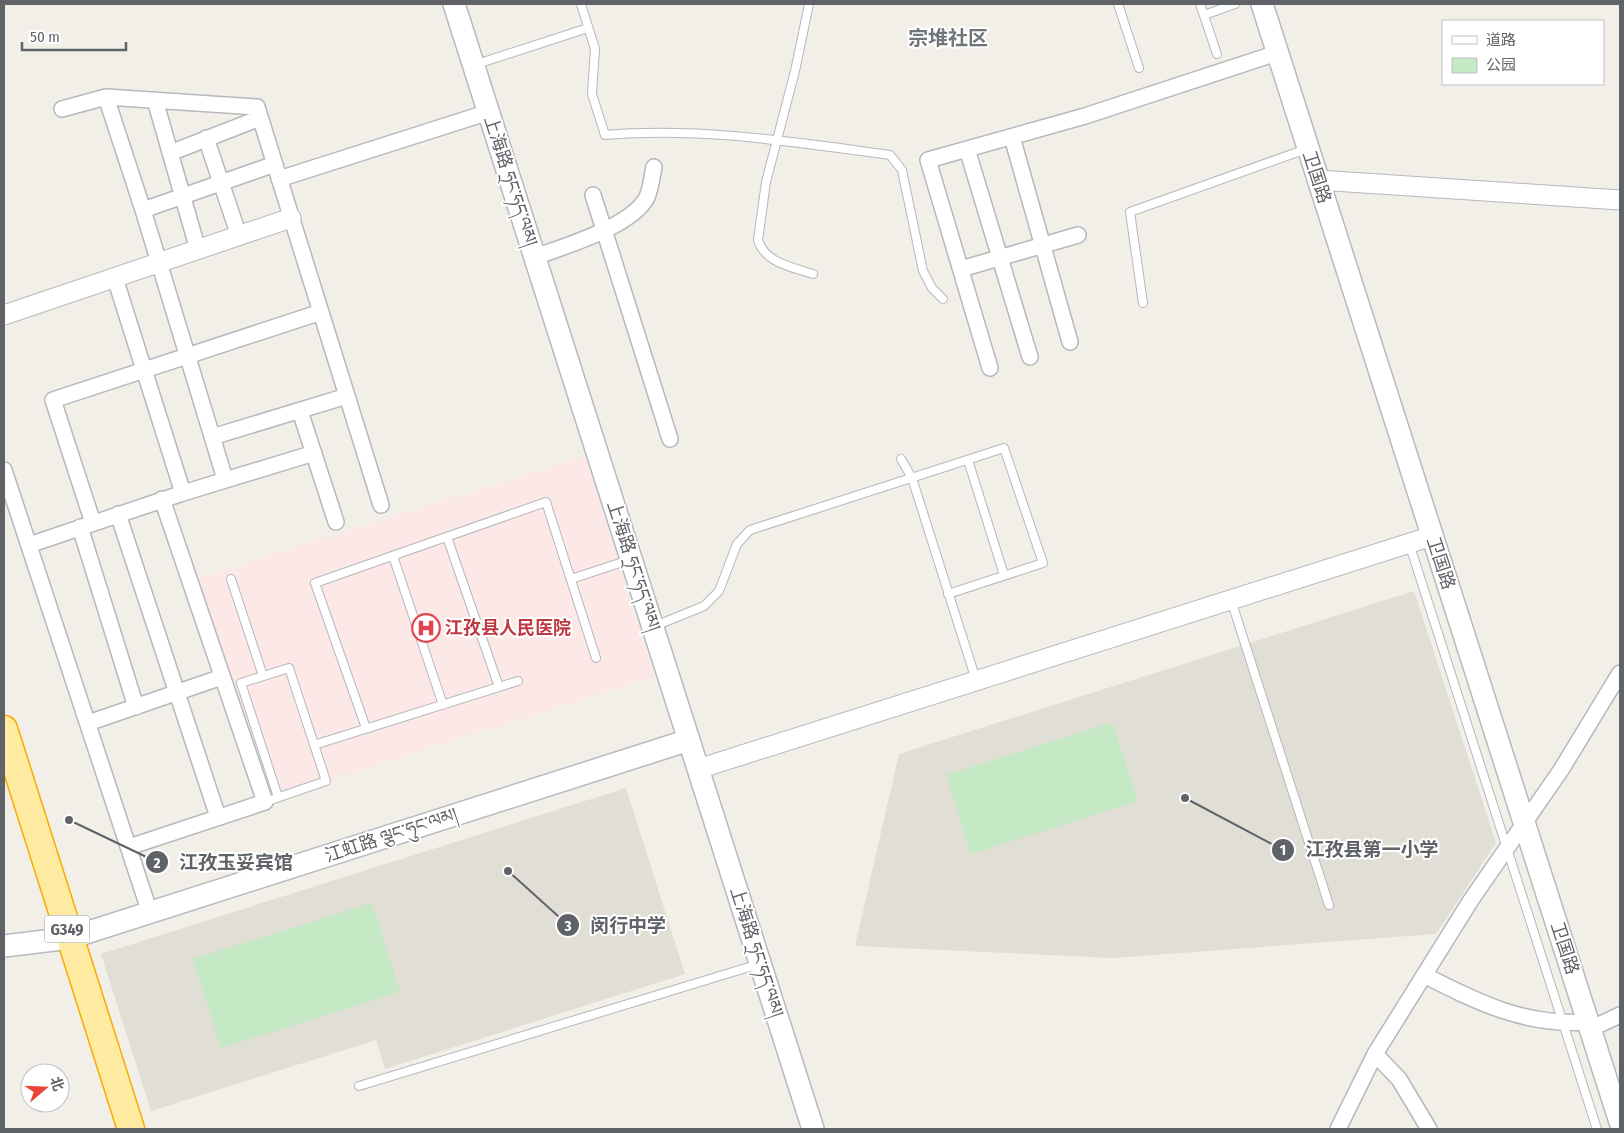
<svg xmlns="http://www.w3.org/2000/svg" width="1624" height="1133" viewBox="0 0 1624 1133" font-family="'Fira Sans Condensed','Noto Sans SC','Noto Serif Tibetan',sans-serif">
<style>
.education{fill:#e1ded6}
.medical{fill:#fce8e6}
.green{fill:#c5e8c5}
.lines{fill:none;stroke-linecap:round;stroke-linejoin:round}
.service-casing{stroke:#b5b8bc;stroke-width:10}
.minor-casing{stroke:#b5b8bc;stroke-width:18}
.tertiary-casing{stroke:#b5b8bc;stroke-width:21}
.secondary-casing{stroke:#b6babf;stroke-width:24}
.trunk-casing{stroke:#f9ab00;stroke-width:29}
.service{stroke:#fff;stroke-width:8}
.minor{stroke:#fff;stroke-width:15}
.tertiary{stroke:#fff;stroke-width:19}
.secondary{stroke:#fff;stroke-width:21}
.trunk{stroke:#feeaa1;stroke-width:26}
.labels{text-anchor:middle;stroke-width:4;stroke-linejoin:round;paint-order:stroke}
.shield{fill:#fff;stroke:#8f9295;stroke-width:1}
.shield-label{font-size:16px;font-weight:bold;fill:#5f6368}
.street-label{font-size:18px;fill:#5f6368;stroke:#fff}
.health-label{font-size:18px;font-weight:bold;fill:#be3a42;stroke:#fff;text-anchor:start}
.quarter-label{font-size:20px;font-weight:bold;fill:#70757a;stroke:#fff}
.leader{fill:none;stroke:#5f6368;stroke-width:2}
.callout-dot{fill:#5f6368;stroke:#fff;stroke-width:2}
.mark-label{font-size:15px;text-anchor:middle;font-weight:bold;fill:#fff}
.callout-label{font-size:19px;text-anchor:middle;font-weight:bold;fill:#5f6368;stroke:#fff;stroke-width:4;stroke-linejoin:round;paint-order:stroke}
</style>
<rect width="100%" height="100%" fill="#f1efe8"/>
<path class="education" d="M1414,591L1496,843L1436,934L1114,958L855,946L899,754Z
M626,788L685,974L385,1069L376,1040L151,1111L101,954Z"/>
<path class="medical" d="M585,456L655,677L268,799L198,578Z"/>
<path class="green" d="M1112,722L1138,801L971,854L946,775Z
M372,903L400,992L221,1048L193,959Z"/>
<g class="lines">
<defs>
<path id="service" d="M581,4L595,49L592,94L605,135C700,127 795,142 890,155L902,170L923,271L932,288L943,299
M809,4L795,71L766,182L758,240C765,263 792,267 813,274
M1118,4L1139,68
M1200,4L1217,54
M1204,15L1235,4
M474,65L588,28
M1143,303L1130,212L1306,149
M901,459L912,478L976,680
M968,460L1004,575
M447,537L499,687
M1409,543L1597,1129
M393,556L443,705
M231,579L263,676
M571,579L629,560
M1231,600L1329,905
M655,626L704,606L719,591L737,544L750,530L1004,448L1043,563L948,594
M366,728L315,583L546,502L596,658
M314,745L518,681
M265,802L326,781L289,668L241,683L278,797
M359,1086L759,964"/>
<path id="minor" d="M106,97L143,210L225,479
M155,100L198,250
M62,109L106,97L257,107L381,505
M1012,137L1070,342
M206,138L239,236
M967,149L1030,357
M170,153L260,118
M279,179L489,112
M593,195L670,439
M143,210L275,164
M535,257C565,246 633,226 647,197C651,188 652,176 654,167
M961,269L1078,235
M115,278L183,493
M990,368L928,160L1085,116L1277,53
M300,411L336,522
M212,437L347,396
M4,470L150,913
M118,514L218,817
M93,523L53,400L321,312
M80,527L136,707
M29,545L183,493L314,453
M88,723L222,677
M129,847L265,802L162,499
M1424,975C1479,1003 1525,1026 1588,1022
M1590,1029L1620,1015
M1375,1054L1399,1079L1429,1129
M1338,1129L1375,1054L1471,900L1561,770L1620,673"/>
<path id="tertiary" d="M1318,180L1620,200
M4,315L291,218
M698,769L1432,536"/>
<path id="secondary" d="M454,4L813,1129
M1262,4L1620,1122
M4,946L70,938L689,740"/>
<path id="trunk" d="M4,729L131,1129"/>
</defs>
<use href="#service" class="service-casing"/>
<use href="#minor" class="minor-casing"/>
<use href="#tertiary" class="tertiary-casing"/>
<use href="#secondary" class="secondary-casing"/>
<use href="#trunk" class="trunk-casing"/>
<use href="#service" class="service"/>
<use href="#minor" class="minor"/>
<use href="#tertiary" class="tertiary"/>
<use href="#secondary" class="secondary"/>
<use href="#trunk" class="trunk"/>
</g>
<defs>
<symbol id="hospital-ring" viewBox="-11 -11 22 22"><circle r="9.5" fill="#fff" stroke="#e0444e" stroke-width="1.5"/><path d="M-5-5h3v3.5h4V-5h3V5h-3V1.5h-4V5h-3Z" fill="#e0444e"/></symbol>
</defs>
<g fill-rule="evenodd">
<use href="#hospital-ring" x="410" y="612" width="32" height="32"/>
</g>
<g class="labels">
<rect class="shield" x="44.5" y="915.5" width="45" height="27" rx="4"/>
<g class="shield-label">
<text x="67" y="935">G349</text>
</g>
<g class="street-label">
<text transform="translate(1317 177) rotate(72)" y="6">卫国路</text>
<text transform="translate(511 181) rotate(72)" y="6">上海路 ཧྲང་ཧད་ལམ།</text>
<text transform="translate(1441 563) rotate(72)" y="6">卫国路</text>
<text transform="translate(634 566) rotate(72)" y="6">上海路 ཧྲང་ཧད་ལམ།</text>
<text transform="translate(391 835) rotate(-18)" y="6">江虹路 ལྕང་ཧུང་ལམ།</text>
<text transform="translate(1565 948) rotate(72)" y="6">卫国路</text>
<text transform="translate(757 952) rotate(72)" y="6">上海路 ཧྲང་ཧད་ལམ།</text>
</g>
<g class="health-label">
<text x="445" y="634">江孜县人民医院</text>
</g>
<g class="quarter-label">
<text x="948" y="45">宗堆社区</text>
</g>
</g>
<path class="leader" d="M1185 798L1283 850M69 820L157 862M508 871L568 925"/>
<g class="callout-dot">
<circle cx="1185" cy="798" r="5"/>
<circle cx="69" cy="820" r="5"/>
<circle cx="508" cy="871" r="5"/>
<circle cx="1283" cy="850" r="12"/>
<circle cx="157" cy="862" r="12"/>
<circle cx="568" cy="925" r="12"/>
</g>
<g class="mark-label">
<text x="1283" y="855">1</text>
<text x="157" y="868">2</text>
<text x="568" y="931">3</text>
</g>
<g class="callout-label">
<text x="1372" y="856">江孜县第一小学</text>
<text x="236" y="869">江孜玉妥宾馆</text>
<text x="628" y="932">闵行中学</text>
</g>
<rect width="1624" height="1133" fill="none" stroke="#5f6368" stroke-width="10"/>
<rect x="1442" y="20" width="162" height="65" fill="#ffffff" stroke="#bfc1c3"/>
<rect x="1452" y="36" width="25" height="8" fill="#ffffff" stroke="#bfc1c3"/>
<text x="1486" y="45" font-size="15" fill="#5f6368">道路</text>
<rect x="1452" y="58" width="25" height="15" fill="#c5e8c5" stroke="#bfc1c3"/>
<text x="1486" y="70" font-size="15" fill="#5f6368">公园</text>
<g transform="translate(45 1088) rotate(71)"><circle r="24" fill="#ffffff" stroke="#bfc1c3"/>
<path d="M0-4L9 19L0 12L-9 19Z" fill="#ea4335"/>
<text y="-8" font-size="14" font-weight="bold" text-anchor="middle" fill="#5f6368">北</text>
</g>
<path d="M22 42v8h104v-8" fill="none" stroke="#5f6368" stroke-width="2.5"/>
<text x="30" y="42" font-size="15" fill="#5f6368" stroke="#ffffff" stroke-width="4" paint-order="stroke">50 m</text>
</svg>
